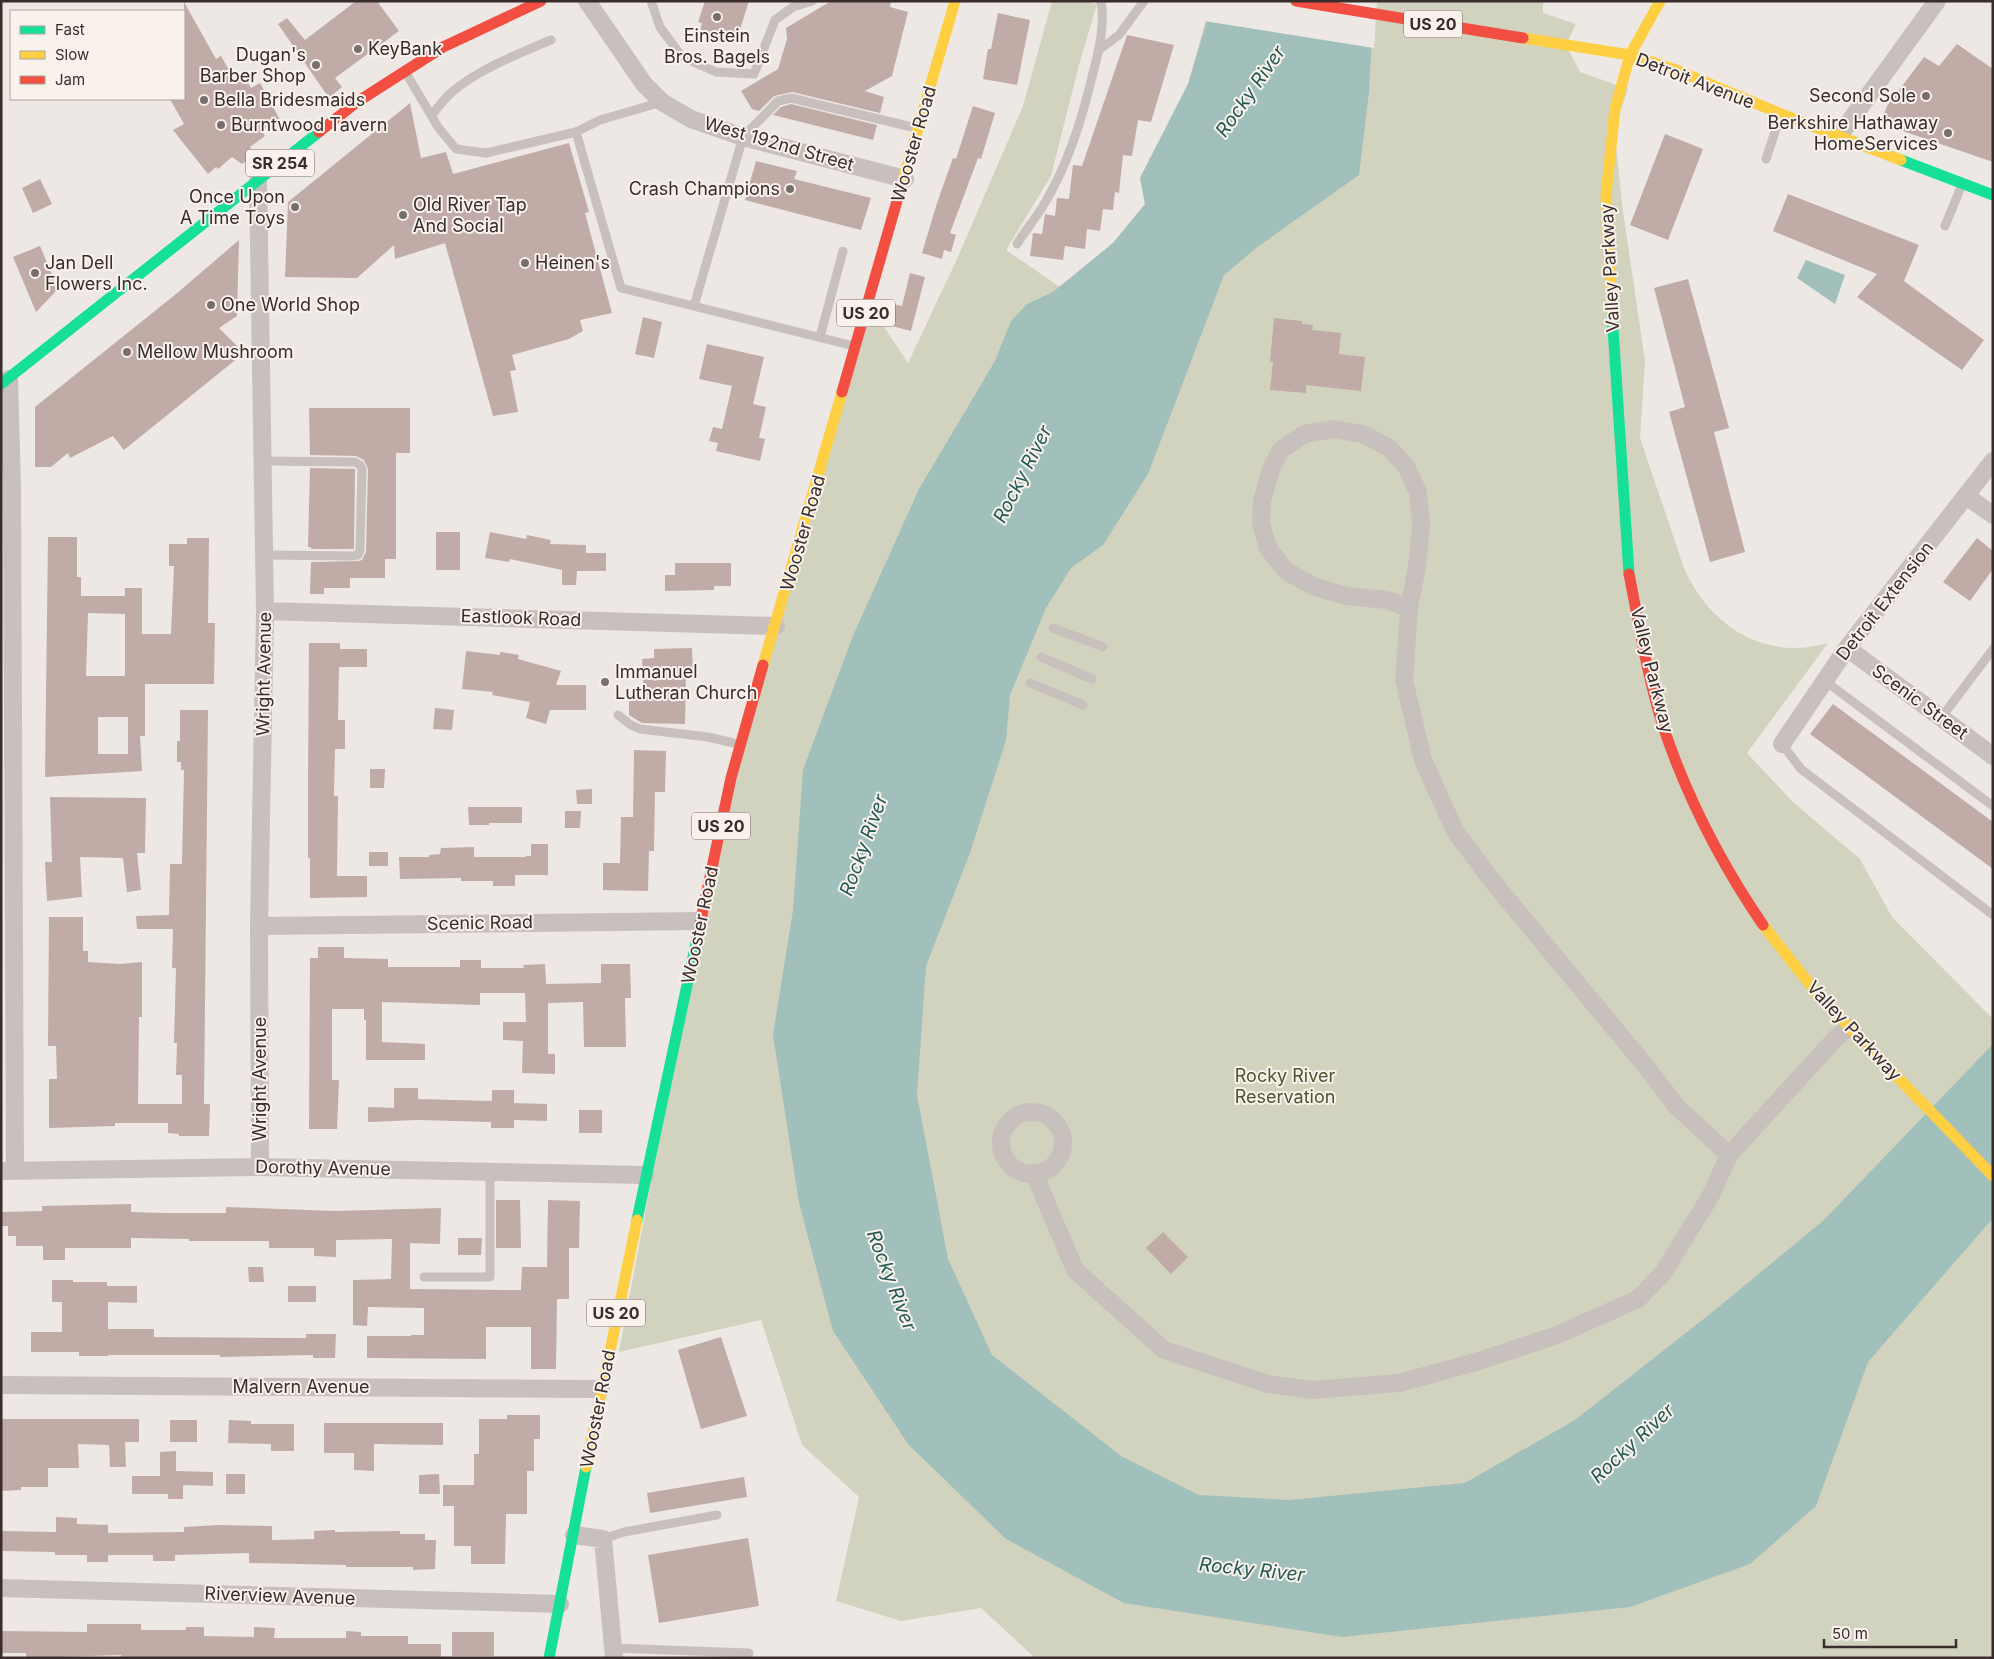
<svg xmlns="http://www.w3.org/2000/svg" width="1994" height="1659" viewBox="0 0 1994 1659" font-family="Inter,sans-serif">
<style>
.green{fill:#d1d3bf}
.water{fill:#a1bfbb}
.pier{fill:#eee8e4}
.building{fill:#c0aba7;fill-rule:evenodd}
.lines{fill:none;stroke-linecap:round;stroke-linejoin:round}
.lane{stroke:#c7c0bd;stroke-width:9}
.street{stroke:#c7c0bd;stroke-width:18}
.fast{stroke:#16e098;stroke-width:11}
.slow{stroke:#ffcf43;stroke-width:11}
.jam{stroke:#f24e42;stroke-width:11}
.poi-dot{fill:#786e6c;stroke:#f9f2ec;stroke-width:2}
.labels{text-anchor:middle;stroke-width:4;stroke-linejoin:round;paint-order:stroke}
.shield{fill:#f9f2ec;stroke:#726865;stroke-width:1}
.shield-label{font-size:16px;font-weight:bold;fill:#382d2b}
.poi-label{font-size:18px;fill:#382d2b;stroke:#f9f2ec;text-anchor:start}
.street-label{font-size:18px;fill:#382d2b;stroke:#f9f2ec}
.park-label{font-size:18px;fill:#4c5530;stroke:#f9f2ec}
.water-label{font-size:19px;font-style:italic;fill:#225855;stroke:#f9f2ec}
</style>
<rect width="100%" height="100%" fill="#eee8e4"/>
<path class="green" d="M1052,1H1083L1097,4L1079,65L1051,176L1006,250L1060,287L1113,243L1145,204L1140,178L1188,84L1211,1H1543V13L1576,24L1566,45L1580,72L1628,89L1614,130L1623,211L1645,361L1640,438L1684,568C1704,614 1745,649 1797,648C1807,648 1818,645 1828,643L1747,753L1792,801L1860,859L1892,917L1993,1019V1658H1035L981,1608L901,1621L836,1601L859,1497L802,1445L761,1320L619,1352L723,799L870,306L908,363L957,259L1023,106Z"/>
<path class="water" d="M1213,1H1374L1369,92L1359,175L1256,248L1224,275L1148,474L1103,545L1071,568L1046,608L1010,695L1006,740L970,853L926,966L917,1095L948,1259L992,1355L1121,1456L1199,1495L1289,1500L1465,1483L1575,1420L1710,1314L1823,1221L1993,1044V1218L1868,1362L1816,1506L1750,1564L1630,1607L1342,1637L1124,1603L1006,1539L908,1444L833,1331L799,1203L773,1035L793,910L803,770L852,638L919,489L995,361L1011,321L1027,304L1053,292L1113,243L1145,204L1140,178L1188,84Z
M1806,260L1845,275L1835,304L1797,278Z"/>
<path class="pier" d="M1210,1H1377L1374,48L1204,21Z"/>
<path class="building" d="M356,1H377L399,31L335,78L342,87L329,98L278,24L287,18L305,40Z
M705,1H749L736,42L700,32L702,23L698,22Z
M831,1H891L890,7L908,12L892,76L865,91L884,97L880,113L792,92L774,96L759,111L752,109L741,91L778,69L787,39L786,28Z
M184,2L216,59L221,56L234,79L243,74L251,88L260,83L280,120L262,131L265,136L250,147L253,155L242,164L232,157L218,169L216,167L208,174L173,130L184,124L170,99H184Z
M998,13L1030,20L1017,85L983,79L988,49H991Z
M1127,35L1174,45L1151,122L1138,120L1132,156L1123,155L1119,193L1115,192L1113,210L1103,209L1100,231L1087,229L1085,249L1065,246L1063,260L1030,256L1033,233L1042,234L1045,214L1055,216L1057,198L1069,199L1073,165L1082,166Z
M1957,44L1993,69V162L1894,128L1885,121L1883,117L1887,106L1924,57L1939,66Z
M410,103L421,158L446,152L453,174L569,143L589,212L585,213L612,313L580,320L583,331L569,339L512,355L516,370L510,371L518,412L493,416L445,243L395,259L394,245L357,278L285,277L288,202Z
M791,104L877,125L873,140L773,115L781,107Z
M973,106L995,113L981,159L978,158L950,233L956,235L951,252L944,250L942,259L922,253L937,203L953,158L956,159Z
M1665,134L1703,149L1668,240L1630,225Z
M756,161L797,171L794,179L871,198L861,230L745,200Z
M40,179L52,204L33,213L22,188Z
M1788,194L1919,245L1904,281L1984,340L1962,370L1857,297L1877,274L1773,231Z
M239,240L237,316L219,328L238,347L239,357L124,450L113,436L70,458L68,453L51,467H35V407L176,294Z
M40,246L58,289L36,312L13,257Z
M910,273L925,277L911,331L888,325L893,304L902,306Z
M1688,279L1729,428L1714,432L1745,552L1710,562L1669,412L1685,407L1654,288Z
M643,317L662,322L654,358L635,354Z
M1274,318L1302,321V324L1313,325L1312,330L1341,333L1339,354L1365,357L1361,391L1306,385V393L1270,390L1273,362H1270Z
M707,344L764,357L753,404L766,407L759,438L765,439L760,461L716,451L718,443L709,441L713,427L722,429L732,386L699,379Z
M309,408H410V453H396V559H385V578H350V588H324V594H310L311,562L359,561L362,560L366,552L368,469L364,460L356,456L310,455Z
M310,468L355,469L354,549H311V547H308Z
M436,532H460V570H436Z
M490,532L526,539L527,535L551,540L550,544L586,545V553H606V571H577L576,585H562V570L510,559L509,562L485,558Z
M48,537H77V577H81V596H125V588H142V634H171L174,566H169V544H187V538H209L208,623H215L214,684H145V736H140L142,771L45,777ZM88,613L125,614V676H86ZM98,717H128V754H98Z
M1977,538L1993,551V569L1970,601L1943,582Z
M675,563H731V586H714V590L665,591V575H675Z
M309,643H340V649H367V667H339L338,720H345V749H335L334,796H338L337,876H367V897L310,898V858H308V779Z
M692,648L693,673H686L685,724L642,723L629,715V695H644L642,659L654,658V649Z
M466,651L500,655V652L519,655L518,659L561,671L556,685H586V710H550L546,724L526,718L530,702L492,695L493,692L462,689Z
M1833,704L1993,822V869L1810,734Z
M435,708L454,710L452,730L433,729Z
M180,710H208L204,1104H210L209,1136H179V1134L168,1133V1123H115V1126L49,1128V1079H57L56,1046H48L49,917H83V951H88V962L120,964L142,962V1017H139L138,1104H182V1075H176L177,1043H174L176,968H172L173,929H137L136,916L169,915L170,864H182L184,770H181V762H177V741H180Z
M634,750L666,751L665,792H655L654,851H649L648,891L603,890V863H620L621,817H633Z
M370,769H385L384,788H370Z
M592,789V804H577L576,790Z
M50,797L146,798L145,853H137L141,890L127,892L123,858L80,857L82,897L47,901L45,862H52Z
M468,807H522V823H489V825H469Z
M565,811H581L580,828H565Z
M531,844H548V875H515V886H493V881H461V878L400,879L399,857H429V855L440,854L441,848L474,847V857H526V856H531Z
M369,852H388V866H369Z
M318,947H344V958L388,959V967H460V960H481V968H524L523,965L545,964L546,984L601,983V964H630L631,998H625L626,1047H584L583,1002L548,1003V1054H555V1074L522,1073L523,1041L503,1040V1022H526L525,993H480V1005L382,1002V1042L425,1044V1060H366V1020H364V1009H332V1080H339L337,1129H309L310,958H318Z
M394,1088H418V1099L492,1101V1090H514V1103L547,1104V1121L514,1120V1128H491V1122L418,1120L368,1122V1107L394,1108Z
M579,1110H602V1133H579Z
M496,1200H520L521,1248H496Z
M548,1200L580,1201L579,1248H569V1299H557L556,1369H531V1327H486V1359L367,1358V1336H411V1335H424V1308L368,1307L367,1326L353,1325V1280L391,1279L392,1239L336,1240V1257L314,1256V1248H269V1241H189V1239L131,1238V1248H65V1260H43V1246H16V1236H8V1226H1V1212L42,1211V1206L131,1204V1212L164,1213H226V1207L336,1211L441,1208L440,1244L410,1243V1289L521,1290L522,1267H547Z
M1163,1232L1188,1257L1171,1274L1146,1248Z
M458,1238H482L481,1255H458Z
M248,1267H263L264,1282H249Z
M52,1280H73V1282H107V1286H137V1303L108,1302V1329H154V1337L306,1338V1334H336L335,1358H313V1355L220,1357V1355H108V1356H79V1352H31V1332H62V1302H52Z
M288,1286H316V1302H288Z
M721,1337L747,1416L701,1429L678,1350Z
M507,1415H540V1439H534V1471H527V1514H506L505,1564H471V1546H454V1506H443V1485H474V1454H479V1419H507Z
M1,1419H139V1442H125L126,1467H110L109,1445L78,1444L79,1468H48V1487H21V1490L1,1491Z
M170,1420H197V1442H170Z
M229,1420L251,1421V1424H294V1451H271V1444L228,1443Z
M324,1423H443V1445L374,1444V1471L354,1470V1453H324Z
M176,1451V1471L213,1472V1486L183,1485V1499H168V1494H132V1476H160V1452Z
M226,1474H245V1494H226Z
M439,1474L440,1494H419V1475Z
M744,1477L747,1497L650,1513L647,1493Z
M56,1517L77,1518V1524L108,1525V1533L184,1532V1527L218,1525L272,1526V1540L314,1539V1531L335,1530V1532L400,1531V1534H425V1540H436L435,1569L413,1570V1567H346V1565L249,1563V1553L175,1555V1561H153V1555H108V1562H87V1555H55V1552L1,1551V1531L56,1532Z
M748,1538L759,1606L659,1623L648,1555Z
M87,1624H141V1630H186V1627H204V1636L254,1637V1627L275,1628L274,1638H346V1631L361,1632V1636H408V1644H441V1658H121V1655L26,1658V1653H1V1631L87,1632Z
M452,1632H494V1656H452Z"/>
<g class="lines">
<path class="lane" d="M651,1L660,27L682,57L716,72L754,74L775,20L793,7L812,1
M1099,50L1119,35L1144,1
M406,73L438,127L456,149L486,153L512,147L576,132L600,120L662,102
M432,115C438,107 444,99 452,92C479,69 518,54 551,40
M576,132L621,288L854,346
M1766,159L1780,117
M1945,226L1961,187
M1017,244C1025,231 1035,219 1043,206C1068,165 1082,119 1093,73C1099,51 1105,25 1101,1
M694,306L743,137L778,101L791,98L916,128
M820,337L843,251
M263,461L355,462L360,465L362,469L360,550L358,555L352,556L264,555
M1053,628L1103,647
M1041,657L1092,679
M1825,681L1993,806
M1030,683L1083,705
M618,715L631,725L640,729L708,737L738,744
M1941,718L1993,649
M1782,744L1801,769L1993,915
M424,1277H490V1171
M603,1539L624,1532L717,1515
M613,1648L749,1653"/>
<path class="street" d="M587,1L644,84L662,102L691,119L743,137L905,179
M1839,136L1937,1
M258,181L265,611L259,926L260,1167
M9,379L12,487L15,1171
M1966,496L1993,515
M1409,608L1387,600L1347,596L1315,587L1286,571L1268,548L1261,523L1262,501L1271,469L1281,450L1304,434L1334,429L1363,434L1389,448L1406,466L1418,492L1421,525L1417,567L1409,608L1404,680L1423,760L1455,831L1493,882L1644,1064L1677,1107L1729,1155L1835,1039L1849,1027
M265,611L776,626
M1847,648L1993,756
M1782,744L1847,648L1993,461
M259,926L701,921
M1001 1143a31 31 0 1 1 62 0a31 31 0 1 1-62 0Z
M1,1171L260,1167L645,1175
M1034,1173L1075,1270L1164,1350L1268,1384L1313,1390L1399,1383L1479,1361L1557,1335L1638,1299L1663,1273L1710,1197L1729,1155
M1,1385L601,1389
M574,1535L603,1539L614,1658
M1,1588L560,1604"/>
<path class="fast" d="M1901,160L1993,195
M1612,313L1629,574
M1,384L319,132
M637,1220L700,924
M549,1658L586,1467"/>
<path class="slow" d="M1523,38L1630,55L1679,71L1781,114L1901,160
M901,187L955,1
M1612,313L1606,195L1615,109L1630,55L1660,1
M763,665L842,392
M1763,925L1818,995L1993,1176
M586,1467L637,1220"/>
<path class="jam" d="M1296,1L1523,38
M319,132L357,102L443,47L541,1
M842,392L901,187
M1629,574C1639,624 1647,675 1662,723C1686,796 1720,862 1763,925
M700,924L731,778L763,665"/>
</g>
<g class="poi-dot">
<circle cx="717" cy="17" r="5"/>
<circle cx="358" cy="49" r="5"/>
<circle cx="316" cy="65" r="5"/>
<circle cx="1926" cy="96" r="5"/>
<circle cx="204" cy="100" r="5"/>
<circle cx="221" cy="125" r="5"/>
<circle cx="1948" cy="133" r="5"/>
<circle cx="790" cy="189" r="5"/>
<circle cx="295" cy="207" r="5"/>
<circle cx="403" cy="215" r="5"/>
<circle cx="525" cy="263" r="5"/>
<circle cx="35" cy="273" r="5"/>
<circle cx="211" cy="305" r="5"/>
<circle cx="127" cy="352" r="5"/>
<circle cx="605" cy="682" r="5"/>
</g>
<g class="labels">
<g class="shield">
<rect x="1404" y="10.5" width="58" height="27" rx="4"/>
<rect x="246" y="149.5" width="68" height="27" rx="4"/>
<rect x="837" y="299.5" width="58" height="27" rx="4"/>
<rect x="692" y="812.5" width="58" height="27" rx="4"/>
<rect x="587" y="1299.5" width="58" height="27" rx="4"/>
</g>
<g class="shield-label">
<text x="1433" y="30">US 20</text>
<text x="280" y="169">SR 254</text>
<text x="866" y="319">US 20</text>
<text x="721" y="832">US 20</text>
<text x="616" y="1319">US 20</text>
</g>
<g class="poi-label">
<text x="717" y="42" text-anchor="middle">Einstein<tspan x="717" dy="21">Bros. Bagels</tspan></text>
<text x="368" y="55">KeyBank</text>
<text x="306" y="61" text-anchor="end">Dugan's<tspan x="306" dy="21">Barber Shop</tspan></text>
<text x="1916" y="102" text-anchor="end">Second Sole</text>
<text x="214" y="106">Bella Bridesmaids</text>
<text x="1938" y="129" text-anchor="end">Berkshire Hathaway<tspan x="1938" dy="21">HomeServices</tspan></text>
<text x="231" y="131">Burntwood Tavern</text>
<text x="780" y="195" text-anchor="end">Crash Champions</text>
<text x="285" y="203" text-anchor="end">Once Upon<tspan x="285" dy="21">A Time Toys</tspan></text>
<text x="413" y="211">Old River Tap<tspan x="413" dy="21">And Social</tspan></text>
<text x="45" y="269">Jan Dell<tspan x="45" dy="21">Flowers Inc.</tspan></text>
<text x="535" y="269">Heinen's</text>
<text x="221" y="311">One World Shop</text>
<text x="137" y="358">Mellow Mushroom</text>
<text x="615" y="678">Immanuel<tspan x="615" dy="21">Lutheran Church</tspan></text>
</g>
<g class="street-label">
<text transform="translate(1695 81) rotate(21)" y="6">Detroit Avenue</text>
<text transform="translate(779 144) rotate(16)" y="6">West 192nd Street</text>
<text transform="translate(914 144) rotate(-74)" y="6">Wooster Road</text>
<text transform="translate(1610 268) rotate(-93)" y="6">Valley Parkway</text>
<text transform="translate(803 533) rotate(-74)" y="6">Wooster Road</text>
<text transform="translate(1885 601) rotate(-52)" y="6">Detroit Extension</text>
<text transform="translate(521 618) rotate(2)" y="6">Eastlook Road</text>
<text transform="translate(1652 670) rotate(76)" y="6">Valley Parkway</text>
<text transform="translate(264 674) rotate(-89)" y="6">Wright Avenue</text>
<text transform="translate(1920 702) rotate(36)" y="6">Scenic Street</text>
<text transform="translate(480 923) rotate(-1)" y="6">Scenic Road</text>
<text transform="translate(700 925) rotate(-78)" y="6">Wooster Road</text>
<text transform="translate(1854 1031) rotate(47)" y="6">Valley Parkway</text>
<text transform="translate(260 1079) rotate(-90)" y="6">Wright Avenue</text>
<text transform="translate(323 1168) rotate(1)" y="6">Dorothy Avenue</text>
<text x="301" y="1393">Malvern Avenue</text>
<text transform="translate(598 1409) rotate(-79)" y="6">Wooster Road</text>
<text transform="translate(280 1596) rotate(2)" y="6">Riverview Avenue</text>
</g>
<g class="park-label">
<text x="1285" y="1082">Rocky River<tspan x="1285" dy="21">Reservation</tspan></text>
</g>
<g class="water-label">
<text transform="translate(1250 91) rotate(-55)" y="7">Rocky River</text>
<text transform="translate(1022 474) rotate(-63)" y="7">Rocky River</text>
<text transform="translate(863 845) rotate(-70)" y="7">Rocky River</text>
<text transform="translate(892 1280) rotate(69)" y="7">Rocky River</text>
<text transform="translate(1632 1443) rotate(-43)" y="7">Rocky River</text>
<text transform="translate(1252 1569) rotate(6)" y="7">Rocky River</text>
</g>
</g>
<rect width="1994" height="1659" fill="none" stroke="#382d2b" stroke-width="5"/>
<rect x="10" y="10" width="175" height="90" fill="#f9f2ec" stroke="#aca39f"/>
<rect x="20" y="26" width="25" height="8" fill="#16e098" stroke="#aca39f"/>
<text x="55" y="35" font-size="15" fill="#382d2b">Fast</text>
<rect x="20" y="51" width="25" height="8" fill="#ffcf43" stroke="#aca39f"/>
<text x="55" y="60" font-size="15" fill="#382d2b">Slow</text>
<rect x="20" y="76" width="25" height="8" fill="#f24e42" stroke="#aca39f"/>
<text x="55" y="85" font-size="15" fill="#382d2b">Jam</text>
<path d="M1824 1639v8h132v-8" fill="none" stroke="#382d2b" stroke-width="2.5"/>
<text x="1832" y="1639" font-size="15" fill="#382d2b" stroke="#f9f2ec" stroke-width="4" paint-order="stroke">50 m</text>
</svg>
